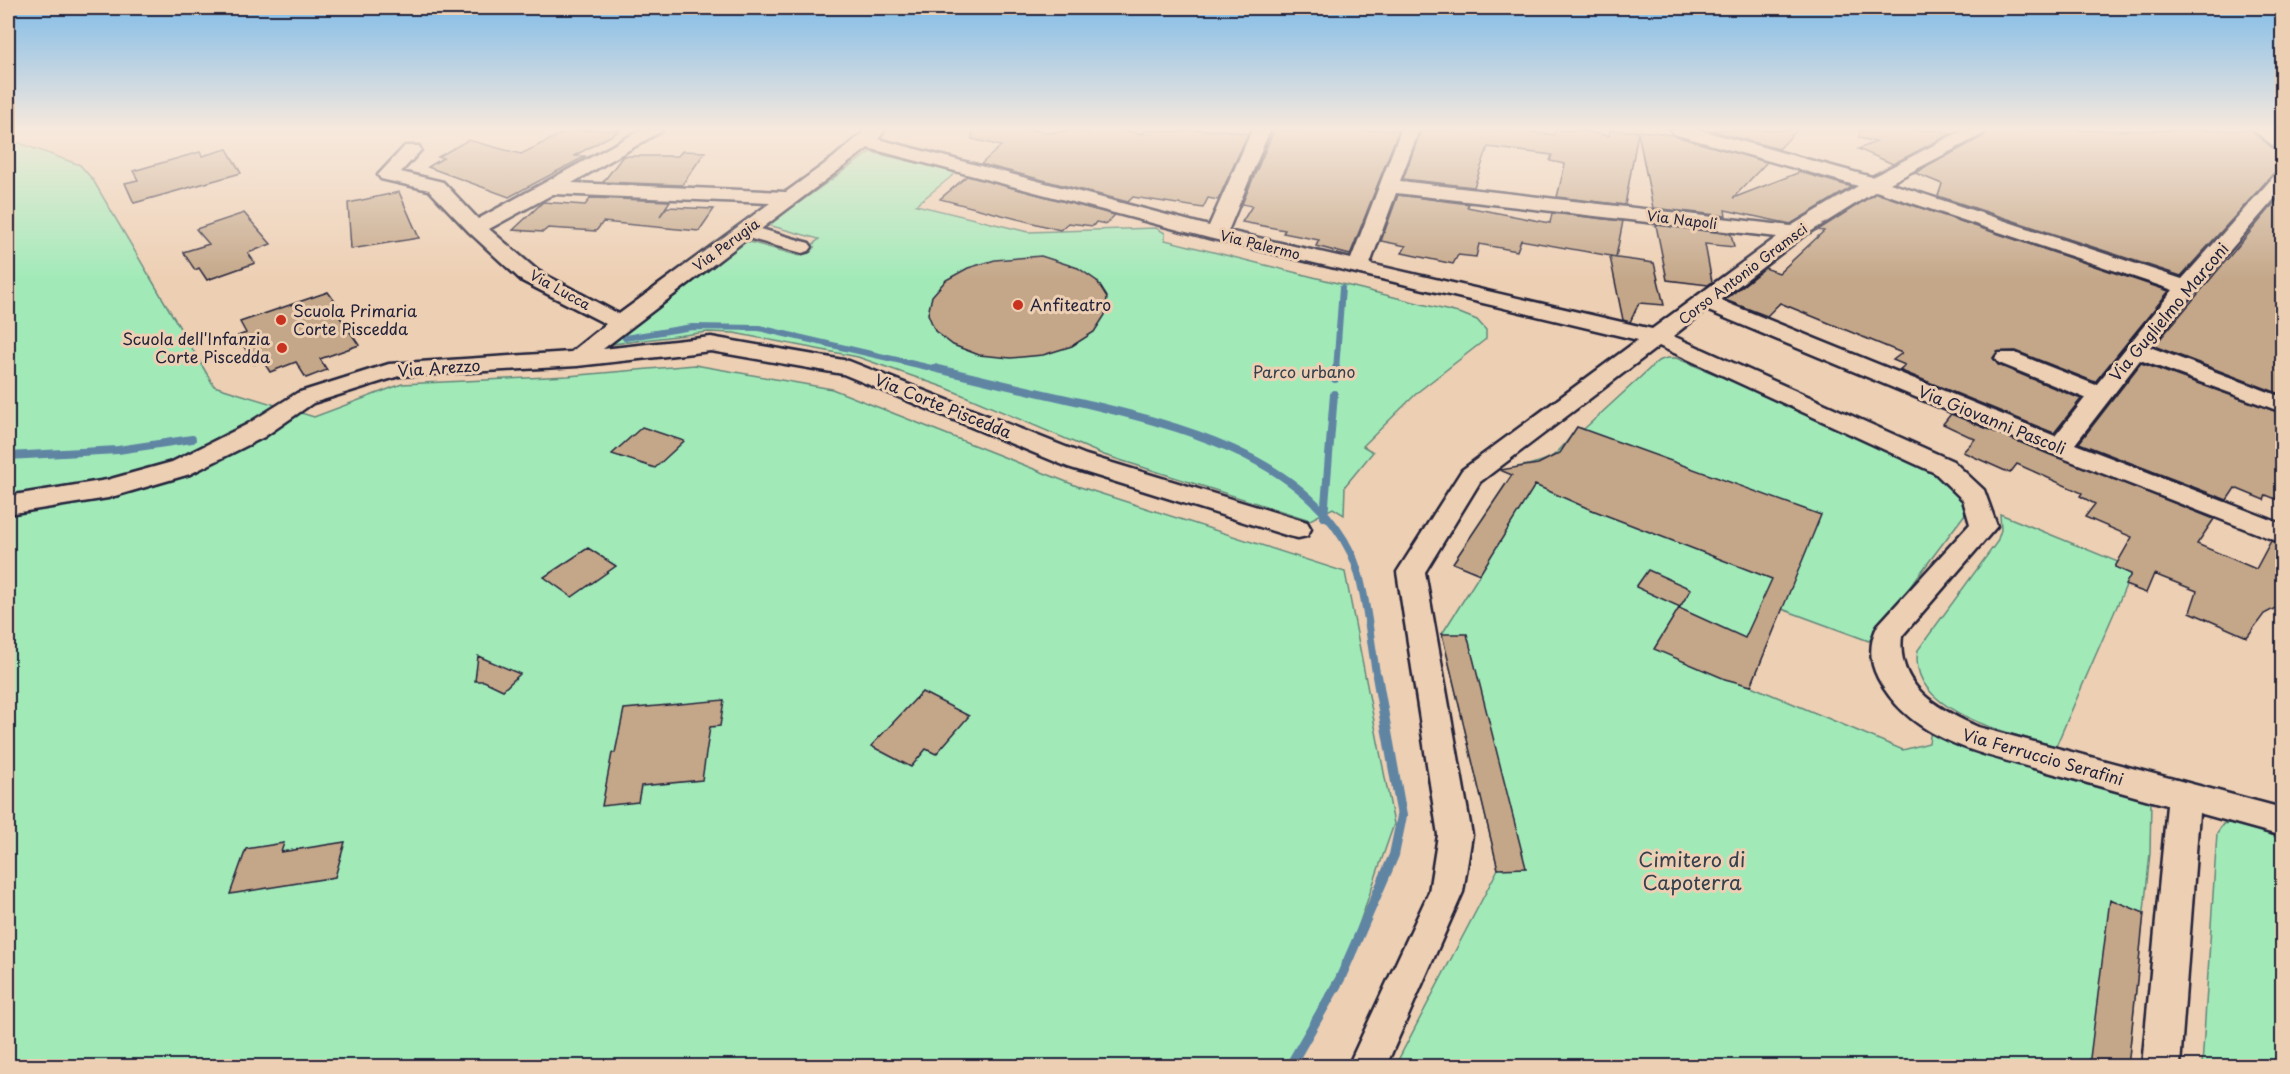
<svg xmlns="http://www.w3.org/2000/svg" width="2290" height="1074" viewBox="0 0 2290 1074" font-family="'Playpen Sans',sans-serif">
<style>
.green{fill:#a1eab8;stroke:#62867a;stroke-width:1.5}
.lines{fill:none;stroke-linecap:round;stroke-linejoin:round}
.stream-far2{stroke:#5f85a3;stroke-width:6}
.stream-far1{stroke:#5f85a3;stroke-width:8}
.stream{stroke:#5f85a3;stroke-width:10}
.building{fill:#c4a789;stroke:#22223b;stroke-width:1.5}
.minor-casing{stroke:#22223b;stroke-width:5}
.minor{fill:#edcfb3;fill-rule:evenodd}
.poi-dot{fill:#c8321e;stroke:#edcfb3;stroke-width:2}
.labels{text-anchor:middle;stroke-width:6;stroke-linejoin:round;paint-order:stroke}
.far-street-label{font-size:14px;fill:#22223b;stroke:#edcfb3}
.poi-label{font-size:16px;fill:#22223b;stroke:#edcfb3;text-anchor:start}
.street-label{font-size:16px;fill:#22223b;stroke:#edcfb3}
.park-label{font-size:16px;fill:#35404e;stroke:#edcfb3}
.near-park-label{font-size:20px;fill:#35404e;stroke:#edcfb3}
</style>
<rect width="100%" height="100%" fill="#edcfb3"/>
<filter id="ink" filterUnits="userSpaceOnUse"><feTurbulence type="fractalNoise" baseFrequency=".0167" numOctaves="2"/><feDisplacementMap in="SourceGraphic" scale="12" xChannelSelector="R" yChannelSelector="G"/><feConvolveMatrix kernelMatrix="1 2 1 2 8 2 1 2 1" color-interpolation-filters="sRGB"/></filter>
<g filter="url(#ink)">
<path class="green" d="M8,139L80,165L93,180L214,386L314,417L402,384L568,376L695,365L832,389L1077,486L1345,572L1394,824L1340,979L1295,1066H8Z
M870,152L957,172L916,205L1028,232L1156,228L1165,233V240L1462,314L1477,320L1486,330V339L1419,391L1363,446L1373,452L1345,486L1344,515L1333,508L1310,520L1104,455L946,388L858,357L734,333L708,332L612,344L617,334L746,241L800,256L819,239L768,225Z
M1667,358H1676L1880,442L1946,480L1961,497L1965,514L1869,641L1782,609L1751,686L1903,750L1929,743L1931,730L2151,800L2150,853L2128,1066H1395L1498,869L1442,634L1480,574L1453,563L1517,467C1552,461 1558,456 1577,427L1584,429L1658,361Z
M2000,514L2118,562L2115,567L2131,574L2056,746C2012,734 1906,712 1918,650L1997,542L2001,530Z
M2241,821L2282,836V1066H2202L2217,833L2223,824Z"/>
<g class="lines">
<path class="stream-far2" d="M625,338L692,327L759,328L940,370
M1336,370L1342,288"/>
<path class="stream-far1" d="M934,368C979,379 1025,390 1071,400C1168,423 1303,453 1351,553C1366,584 1370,642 1377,678
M1335,379L1336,368
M8,456L118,450L192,439
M1324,517L1334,394"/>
<path class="stream" d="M1290,1066L1340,979L1394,855L1402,816L1377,676"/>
</g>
<path class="building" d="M569,130H621L574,156H586L509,197L428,167L443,158L438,157L468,140L521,154Z
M973,130H1035L1048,133L1072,130L1088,133L1091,130H1123L1143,134L1146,130L1184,132L1186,130H1225L1248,134L1218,200L1208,198L1203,208L1133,197L1128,202L981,164L1001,146L972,139Z
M1274,130H1399L1350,255L1316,246L1319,240L1283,233L1285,230L1242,222L1252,206L1242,204Z
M1421,130H1519L1554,135L1555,130H1576L1609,136L1610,130L1653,132L1672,135L1767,162L1733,198L1800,172L1852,187L1791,224L1725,210L1726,216L1653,208L1638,132L1625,205L1557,197L1565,164L1550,161L1552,155L1488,147L1474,187L1403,179Z
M1708,130H1797L1779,149Z
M1860,130H1939L1952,133L1893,164L1858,149L1876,142L1859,138Z
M1988,130H2251L2274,149L2283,150V171L2273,174L2181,276L1938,196L1942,184L1915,173L1984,136Z
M227,149L241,173L134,203L125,183L138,180L133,171L200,152L202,156Z
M682,151L705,152L682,185L603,182L623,156H678Z
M967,176L1115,215L1106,224L1096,222L1093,226L1068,223L1060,230L940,199Z
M399,192L419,238L351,249L348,203Z
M1876,193L2169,291L2095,382L2016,351L1997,352L1993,358L1998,365L2081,399L2054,433L1899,370L1905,365L1893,360L1902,353L1780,303L1767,316L1725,300L1765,268L1779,273L1824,231L1818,230Z
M2283,193V395L2154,346Z
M1398,195L1469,204L1467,207L1550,223L1552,213L1623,221L1616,257L1521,240L1517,251L1479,244L1476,257L1458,255L1453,264L1402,253L1406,246L1381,241Z
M591,198L670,201L660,216L667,207L714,209L699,231L603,222L596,231L548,228L543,232L513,230L543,202L585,205Z
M244,213L271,244L248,253L255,263L207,280L199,268L195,270L183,252L209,244L196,229Z
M1656,225L1731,234L1734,247L1705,244L1712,282L1708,285L1667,280Z
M1041,256L1078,268L1097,281L1107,297L1105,315L1094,332L1072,346L1043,355L1011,358L979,355L953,345L935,331L928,314L932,296L946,280L968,268L995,260Z
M1610,257L1654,263L1664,305L1639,303L1630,322L1623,320Z
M328,292L344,314L339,316L359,345L320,359L327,370L306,378L296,362L270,372L263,361L254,364L238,336L246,333L240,322Z
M2141,363L2283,414V502L2266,495L2264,500L2235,488L2227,500L2079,443Z
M1951,414L2214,519L2197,544L2256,569L2271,541L2283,545V604L2264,614L2247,637L2190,612L2197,591L2154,574L2146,593L2125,585L2131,574L2115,567L2132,537L2085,517L2095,504L2080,496L2082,493L2017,464L2010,473L1963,452L1975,439L1943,424Z
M642,427L684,441L655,468L612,454Z
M1577,427L1821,515L1751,686L1725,679L1654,649L1679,608L1745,638L1772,579L1587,508L1535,485L1480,574L1453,563L1512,475L1500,470L1538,464L1560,453Z
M588,548L616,566L572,597L544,577Z
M1648,570L1691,589L1680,607L1636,587Z
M1442,634H1467L1526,868L1498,869Z
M478,656L520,674L503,690L484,681H475Z
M922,692L969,716L936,754L926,749L911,767L871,746Z
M724,700L720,726L710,727L702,780L641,786L638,802L602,806L612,753H615L624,709Z
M345,842L335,877L230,894L246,849L284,843L281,852Z
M2110,899L2144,913L2128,1066H2089Z"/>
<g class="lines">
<defs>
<path id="minor" d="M641,130H663L572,183L786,192L833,158L866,130H885L878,139L1209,226L1252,130H1270L1228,231L1351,259L1401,130H1419L1400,181L1791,226L1858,186L1674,134L1671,130H1700L1872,177L1963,130H1986L1983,134L1890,183L2182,279L2275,175L2282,173V190L2194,292L2150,347L2282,397V412L2140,360L2075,444L2282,524V543L2050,453L1706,310L1673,336L1953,461L1984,490L1997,526L1902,636C1896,687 1938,709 1978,727L2282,808V836L2199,813L2180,1066H2142L2167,805C2127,794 2088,783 2048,772C1985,754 1911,742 1878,678C1869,661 1869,642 1878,625L1970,524L1963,500L1935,473L1659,346L1480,482L1425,572L1472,835L1463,892L1386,1066H1348L1429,892L1438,835L1397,572L1462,470L1638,340L1209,238L868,148L761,229L809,243L812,247L809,251L802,253L748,238L603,349L711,337L849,361L1086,455L1307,522L1311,529L1307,536L1298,538L1289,536L1068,467L843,374L711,351L577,366L399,376L313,403L264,437L190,474L108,498L8,514V496L107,480L172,462L246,425L297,393L389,364L571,352L606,324L522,281L469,232L429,190L381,179L378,175L405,146H419L421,150L401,172L443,182L478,219ZM1876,191L2173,290L2096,385L2015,353H1999L1995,358L1999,363L2085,398L2055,436L1720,300L1802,237ZM1396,193L1777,237L1652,329L1370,264ZM553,194H554L770,203L619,314L538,271L489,229Z
M2253,130H2274L2282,135V148L2275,147Z"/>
</defs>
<use href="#minor" class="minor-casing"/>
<use href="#minor" class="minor"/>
</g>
</g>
<linearGradient id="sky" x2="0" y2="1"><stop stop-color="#81bce8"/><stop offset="0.46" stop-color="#f7e9dd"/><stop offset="1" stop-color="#f7e9dd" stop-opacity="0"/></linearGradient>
<rect width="2290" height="280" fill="url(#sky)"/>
<g class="poi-dot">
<circle cx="1018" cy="305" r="6"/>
<circle cx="281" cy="320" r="6"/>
<circle cx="282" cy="348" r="6"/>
</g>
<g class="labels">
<g class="far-street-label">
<text transform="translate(1682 220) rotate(7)" y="5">Via Napoli</text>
<text transform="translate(726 245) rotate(-36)" y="5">Via Perugia</text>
<text transform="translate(1260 245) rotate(14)" y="5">Via Palermo</text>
<text transform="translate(1743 274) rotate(-37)" y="5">Corso Antonio Gramsci</text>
<text transform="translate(560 290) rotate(29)" y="5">Via Lucca</text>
</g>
<g class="poi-label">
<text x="1030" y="311">Anfiteatro</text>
<text x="293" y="317">Scuola Primaria<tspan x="293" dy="18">Corte Piscedda</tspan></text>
<text x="270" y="345" text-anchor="end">Scuola dell'Infanzia<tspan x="270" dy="18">Corte Piscedda</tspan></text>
</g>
<g class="street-label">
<text transform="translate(2169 312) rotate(-50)" y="6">Via Guglielmo Marconi</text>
<text transform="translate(439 368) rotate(-4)" y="6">Via Arezzo</text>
<text transform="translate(943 406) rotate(22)" y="6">Via Corte Piscedda</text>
<text transform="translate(1992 420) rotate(22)" y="6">Via Giovanni Pascoli</text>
<text transform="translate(2043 757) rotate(16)" y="6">Via Ferruccio Serafini</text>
</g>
<g class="park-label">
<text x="1304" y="378">Parco urbano</text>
</g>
<g class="near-park-label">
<text x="1692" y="867">Cimitero di<tspan x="1692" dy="23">Capoterra</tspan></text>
</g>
</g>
<rect width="2290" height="1074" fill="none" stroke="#edcfb3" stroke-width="30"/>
<rect x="15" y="15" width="2260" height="1044" fill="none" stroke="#22223b" stroke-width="2" filter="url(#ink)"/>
</svg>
